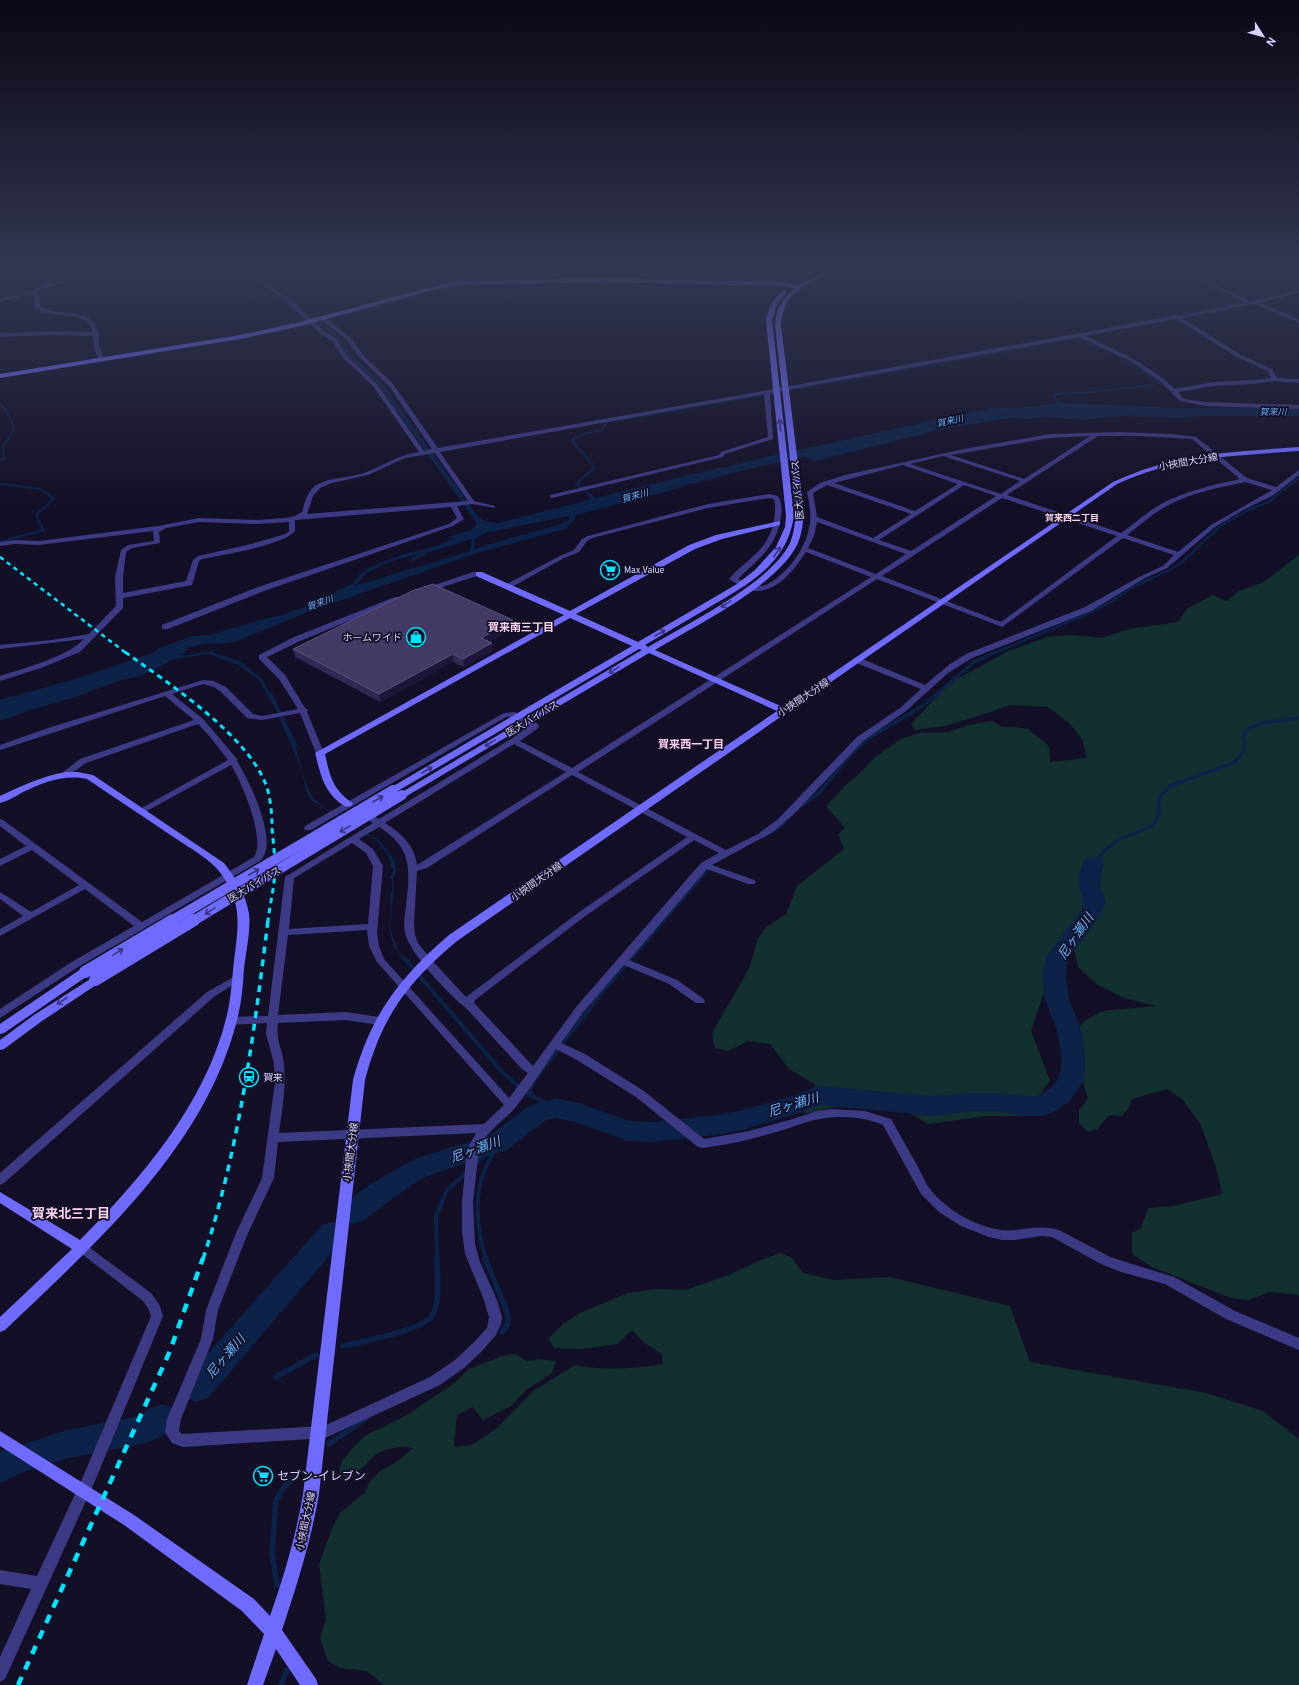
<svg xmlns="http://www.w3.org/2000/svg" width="1299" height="1685" viewBox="0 0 1299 1685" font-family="Overpass,'Noto Sans JP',sans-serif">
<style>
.green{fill:#12302f}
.water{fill:#0c2248;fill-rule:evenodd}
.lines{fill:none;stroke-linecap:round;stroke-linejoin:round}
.stream-far4{stroke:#0c2248;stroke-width:2}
.stream-far3{stroke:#0c2248;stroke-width:2.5}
.stream-far2{stroke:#0c2248;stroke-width:3.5}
.stream-far1{stroke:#0c2248;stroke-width:4}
.stream{stroke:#0c2248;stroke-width:5.5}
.river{fill:#0c2248;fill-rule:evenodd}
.street{fill:#3d3a85;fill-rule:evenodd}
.secondary{fill:#6f6bff;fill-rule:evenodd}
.rail-far3{stroke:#00e5ff;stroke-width:2.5;stroke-dasharray:4.5 4;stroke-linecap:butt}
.rail-far2{stroke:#00e5ff;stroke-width:3;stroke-dasharray:5.5 4.5;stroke-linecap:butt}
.rail-far1{stroke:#00e5ff;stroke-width:3.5;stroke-dasharray:7 6;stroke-linecap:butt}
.rail{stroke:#00e5ff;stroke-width:4.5;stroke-dasharray:9 8;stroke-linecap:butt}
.secondary-bridge-far1{stroke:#6f6bff;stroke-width:10}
.secondary-bridge{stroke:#6f6bff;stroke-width:12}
.wall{fill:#312854}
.shaded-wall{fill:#1d163a}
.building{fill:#433a66;stroke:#5a527e}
.oneway{stroke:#38347d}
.labels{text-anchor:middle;stroke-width:3.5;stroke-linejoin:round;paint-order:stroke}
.far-water-label{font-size:9px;font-style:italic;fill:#62b6ff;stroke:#130f26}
.far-neighbourhood-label{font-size:9px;font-weight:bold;fill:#ffd6f0;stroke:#130f26}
.far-poi-label{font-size:9px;fill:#d9d4ff;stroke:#130f26;text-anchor:start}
.street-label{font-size:10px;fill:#d9d4ff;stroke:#130f26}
.poi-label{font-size:10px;fill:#d9d4ff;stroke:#130f26;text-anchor:end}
.neighbourhood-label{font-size:11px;font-weight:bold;fill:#ffd6f0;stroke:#130f26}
.near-poi-label{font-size:12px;fill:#d9d4ff;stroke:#130f26;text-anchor:start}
.near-water-label{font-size:13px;font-style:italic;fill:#62b6ff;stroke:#130f26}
.near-neighbourhood-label{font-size:13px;font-weight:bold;fill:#ffd6f0;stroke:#130f26}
</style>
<rect width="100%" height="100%" fill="#130f26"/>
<path class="green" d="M73,270H100L77,277V279L71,280V277L58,276L65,273H75Z
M0,274L18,276L14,279L18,281L4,286L0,284Z
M1299,555V1295L1269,1292L1249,1300L1231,1298L1152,1267L1132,1254V1233L1141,1228L1148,1208L1173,1206L1222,1194L1216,1167L1200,1123L1182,1099L1167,1089L1132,1099L1128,1109L1122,1116L1109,1115L1097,1129L1088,1132L1079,1123V1110L1088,1099L1078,1065L1073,1036L1083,1022L1102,1011L1156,1006L1124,998L1098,985L1078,967L1074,947L1062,958L1046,987L1031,1031L1050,1081L1024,1116H986L928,1124L883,1096L809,1113L794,1112L798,1103L816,1085L789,1069L770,1044L748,1041L728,1051L715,1048L712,1033L749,969L758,938L767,927L786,914L797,886L844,849L838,834L845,828L826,806L844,787L863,770L876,756L903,738L920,733L948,732L968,725L992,721L1002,727H1015L1028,729L1049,746L1050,762L1087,758L1082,739L1069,723L1048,707L1009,705L991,712L945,726L915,730L911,724L950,683L1008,651L1047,637L1069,635L1102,638L1129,629L1178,622L1188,608L1213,595L1226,601L1239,591L1264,582Z
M780,1253L791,1257L803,1273L835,1280L889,1277L1010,1306L1030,1362L1206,1393L1263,1411L1299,1439V1685H384L367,1671L340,1668L328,1661L320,1638L326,1619L319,1564L333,1526L340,1513L364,1493L370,1482L380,1471L398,1461L413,1448C402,1446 391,1447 380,1452C367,1459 361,1475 345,1477L339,1472L342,1461L355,1445L366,1435L407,1415L453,1384L469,1369L493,1360L501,1356L515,1354L527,1361L538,1359L556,1361L552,1373L526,1390L511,1406L483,1420L473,1407L457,1415L454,1447L472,1445L497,1428L533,1391L575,1365C605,1371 633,1369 663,1364L662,1354L646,1344L632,1330L617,1344L581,1349L554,1348L548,1339L563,1324L580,1313L628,1293L656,1289L686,1290L731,1274L761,1260Z"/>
<path class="water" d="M320,321L342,339L353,356L381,381L477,515L484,521L498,523L588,500L591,496L596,498L692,474L776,456L777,461L705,481L688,484L669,491L576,515L574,521L565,529L477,553L308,612L235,642L220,644L209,643L191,647L180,650L177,655H187L220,649L212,652L241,662L262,679L269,692L272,693L297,744L296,748L306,784L313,798L322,806L380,841L395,861L396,871L393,881L394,889L390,928L398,951L409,960L406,962L394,947L389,929L391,910L390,899L392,889V879L390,877L393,873L391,872L394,870L391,867C391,857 382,847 375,840L311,800L306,791L302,771L277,712L259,680L238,665L208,654L174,659L141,676L121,680L76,697L34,709L0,721V700L89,675L120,673L133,670L153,661V655L157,649L192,636L210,635L260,620L282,615L330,598L336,591L353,584L359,575L370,567L401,555L439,545L456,537L442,539L471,530L477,524L378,384L348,357L339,342L315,322ZM569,516V520L558,525L474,549L475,539L485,533ZM472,539L470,551L354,586L367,573L387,563L423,552L402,562L412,558L410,562L423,556L427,553Z
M1057,402L1068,409L1169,411L1209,415L1182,418L1121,416L1082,420L1045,417L1027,419L1009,418L943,429L823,459L814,461L802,455V452L870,440L928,426L1006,410L1035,411L1061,409Z"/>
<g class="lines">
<path class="stream-far4" d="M249,270L274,285L316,321
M1246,303L1278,293L1299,289
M1108,328L1240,304
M0,403L11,419L14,430L8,439
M1060,406L1053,395C1066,392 1077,393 1090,392C1113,390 1137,388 1160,383L1131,362L1085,340
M573,439L583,434L602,430L608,421L622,420L1083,337"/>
<path class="stream-far3" d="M574,438L572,441L594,466L593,469L576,484L594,498
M0,460L4,459L3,447L9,438
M0,484L41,489L54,499L37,514L38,520L44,530L0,542
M994,653L1090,613L1111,602L1133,587L1169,570L1181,563L1219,527L1246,511L1268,502L1299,478"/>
<path class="stream-far2" d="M801,806L819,793L852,753L869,738L924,705L974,662L996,652
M762,837L779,827L793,813
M1093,864L1106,849L1118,840L1152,826C1160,819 1159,809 1159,798L1170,786L1235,762L1245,749L1243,736L1249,728L1263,723L1299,718
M663,921L710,867"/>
<path class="stream-far1" d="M404,958L503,1073L531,1096
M536,1078L598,997L664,920
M533,1083L530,1089L532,1096L556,1108
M474,1165L498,1143
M437,1259L436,1216L447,1190L468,1171
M486,1259C478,1234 474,1203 482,1177C485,1166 492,1156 497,1146"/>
<path class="stream" d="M485,1258L508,1314V1324L502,1332
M343,1346C361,1342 423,1330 432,1316C441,1300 437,1276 437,1258
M276,1377L316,1355
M329,1444L366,1418
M277,1585L272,1554L276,1500L285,1486L299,1472
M281,1685L287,1670"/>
<path class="river" d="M1060,403L1174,408H1299V416H1174L1060,411L1033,415L991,416L748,469L743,468L741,465L743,462L748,461L991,408L1033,407Z
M179,644L185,645L188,649L185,653L90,686L84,687L78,686L75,682L78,678Z
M1093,857L1101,859L1104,864L1100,885L1106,902L1101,915L1068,958L1066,977L1069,999L1081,1030L1085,1053V1070L1083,1082L1069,1102L1051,1113L1042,1116H1025L997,1111H971L934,1116L821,1105L802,1112L742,1130L723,1134L653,1142L628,1141L575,1122L556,1118L546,1120L507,1150L435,1173L421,1179L388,1202L363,1221L353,1224L343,1221L339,1213L343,1205L368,1186L403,1165L417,1158L489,1136L529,1106L556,1098L579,1103L629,1121L653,1122L723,1114L742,1110L786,1098L819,1086L934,1096L971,1093H997L1025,1096H1039L1051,1088L1058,1079L1061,1070V1053L1057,1030L1045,999L1042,977L1046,957L1082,909C1085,900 1081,895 1079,887C1077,879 1081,866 1085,859Z
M332,1222L342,1225L346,1233L342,1241L208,1398L197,1402L186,1398L182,1388L186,1378L322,1225Z
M162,1404L173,1408L177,1418C171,1432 160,1438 145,1443L68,1458L21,1473L0,1483V1452L2,1451L68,1430L139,1416L151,1408Z"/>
<path class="street" d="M66,270H71L60,275L47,284L74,279L102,270H108C89,282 57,282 35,292L39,296L40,306C56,318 88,305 97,329C99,333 99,339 99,344C100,350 104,356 104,361H100L95,351L93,336L51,335L0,337V333L51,331L93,332C86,306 50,322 34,307L35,296L31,294L0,302V298L24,294L41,286V284L56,273Z
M241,270H246L287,297L324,331L336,339L348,357L377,384L424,451L432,449L389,386L359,357L347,340L320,319V317H324L351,338L363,355L393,384L438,448L741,395L1173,316L1175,314L1178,316L1244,303L1233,296L1172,270H1177L1237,294L1250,302L1299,290V293L1260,303L1299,319V323L1255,304L1182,318L1241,355L1272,369L1277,378L1299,379V383L1274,381L1253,384L1214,386L1178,392L1184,399L1205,402L1299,405V409L1205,406L1180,401L1159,380L1131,361L1079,337L770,393L773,439L725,454L723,457L552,498L550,497V495L719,455L721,452L768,437L764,394L440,452L474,501L495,506V508L472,504L457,506L464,519L453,526L264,591L168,629H162V625L258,587L449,524L457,518L451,507L295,520V531C284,545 222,555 202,559L199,561L192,585L123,598V608L80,652L41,668L0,681V676C24,668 67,657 84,639L0,649V645L52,640L89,634L116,606L115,577L121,550L128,545L154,541L153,531L39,545L15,544L0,546V542L15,540L39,541L158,526L199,518L257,520L286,518L295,516L302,512C305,502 307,492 316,485C330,477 349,478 364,473C383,466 398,455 419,452L373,386L344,359L332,341L320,333L283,299ZM1176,319L1237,357L1268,371L1271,378L1253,380L1214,382L1175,389C1148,364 1118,351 1085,336ZM435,453L468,501L307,514L313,496L320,488L332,483L368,475L405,458ZM199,522L257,524L289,522V531L286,534L247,545L198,556L193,560L186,581L123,593V577L126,552L132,548L160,543L159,532L166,528Z
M1120,432L1173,434L1196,437L1247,478L1276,487L1299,470V475L1272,496L1245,509L1215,527L1167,568L1145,578L1091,611L972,658L948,673L906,711L863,741L796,812L773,832L712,865L754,880L756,882L754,884H748L707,869L629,960L677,980L704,999L705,1001L704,1003H696L669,984L624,965L584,1011L561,1043L585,1054L644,1091L704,1139L749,1131L793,1119L817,1111L831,1109L865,1111L891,1119C900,1135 909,1151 918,1167C922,1174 925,1183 930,1189C947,1210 974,1226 1001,1230C1021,1232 1041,1223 1061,1231L1110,1257L1174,1277L1235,1311L1299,1338V1350L1226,1319L1165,1284L1121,1272L1101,1264L1052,1237L1042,1236L1015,1240H1002L989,1237L961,1226L939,1212L921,1194L883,1125C864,1117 840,1115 820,1119C806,1121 791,1128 776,1132C752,1139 727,1145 702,1148L698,1147L636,1097L577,1060L556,1049C543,1069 530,1089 515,1108C503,1122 486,1131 479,1149L473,1202L475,1244L480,1262L497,1300L502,1317L501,1324L496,1335L482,1351L464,1368L440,1385L325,1438L183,1447L172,1443L165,1432L167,1419L201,1339L206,1310L236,1233L262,1178L275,1082L274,1063L266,1034L267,1023L231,1025L227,1024L226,1021L227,1018L231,1017L268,1016L285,877L373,823L358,814L357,812L358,810H364L379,819L511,739L529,726L511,717H506L311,830H305L304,828L305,826L504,713L515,712L538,724L539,726L538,728L520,741L572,768L871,577L806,552C794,570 777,593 753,591C749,591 747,591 744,589C749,585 760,588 768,584C788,573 808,546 810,522C811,513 809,502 807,492L820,483L845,475L964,449L1050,434ZM1090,436L1024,479L951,455L1050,438ZM1098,436H1138L1192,439L1240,479C1213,485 1185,491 1161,504C1147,512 1134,524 1121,533L1007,495ZM943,456L1020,481L1001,494L910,464ZM903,465L958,484L915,511L834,483ZM1245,482L1272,490L1211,525L1178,552L1127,535C1139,526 1151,515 1165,507C1189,493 1218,488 1245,482ZM827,485L911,514L873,538L817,517L813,493ZM964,485L996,496L911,551L879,540ZM1002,498L1117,536L1001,622L882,576ZM817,522L906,554L876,574L808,548L814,536ZM1123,538L1174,555L1163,566L1141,576L1085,607L966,654L950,664L925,685L860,658H854V662L921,689L900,708L857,737L778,819L758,834L726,850L578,772L877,579L1002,627ZM514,744L566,772L417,865C415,846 401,833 385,823ZM572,775L687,837L578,913L466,997L430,958L418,943L415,935L414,923L417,871L427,868ZM379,827C413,848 410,870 406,906C405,915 403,925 405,933C410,954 449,995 466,1008L522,1069L528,1073L509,1098L384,959L379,946L377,932L383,866L373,849L359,839ZM694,840L719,853L701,863L694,871L577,1006L533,1066L477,1006L474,1003L475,1000L584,917ZM352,843L366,853L373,866L368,924L289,929L294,878ZM367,930L369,946L377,962L504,1105L484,1124L279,1133C282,1111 286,1088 284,1065C283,1049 275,1041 278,1023L346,1020L379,1025L383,1024L384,1021L383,1018L379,1017L346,1012L278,1015L288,935ZM476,1133L467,1149L466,1159L462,1202V1232L465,1254L484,1300L489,1317L487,1328L473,1343L455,1360L430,1377L324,1426L182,1434L179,1431L181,1419L213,1339L218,1310L248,1233L274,1178L278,1142Z
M769,494L778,496C782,502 782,509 781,517C776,548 759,558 738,579L746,582V586H740L729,579C747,558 769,551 774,520C775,513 776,506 774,499L769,498L708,508L592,538L587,541L579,552L564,558L510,588H504L503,586L560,556L574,550L582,539L588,536L708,504Z
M473,572H479L483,574L430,591H424L423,589Z
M395,597H401L402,599L300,641L267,657L285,675L305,708L308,710L307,712L324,753L323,755L320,756L316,753L300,713L262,720L247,718L220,691L214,687L203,684L172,694L203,719L238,760L237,761C249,780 271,828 266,850C265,854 263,858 260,861L78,967L0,1018V1009L70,963L134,926L85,889L0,936V929L23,916L0,899V892L31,912L79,885L32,850L0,866V859L26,846L0,826V819L3,820L142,922L254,857C266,839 242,782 231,765L143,813H137L136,811L228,760L211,738L198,724L86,763L69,775L66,776L62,773L80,759L194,720L165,696L0,750V745L48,728L203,680L213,681L226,687L253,714L262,716L298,709L279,679L259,659V655L294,637Z
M237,975L241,976L242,978L241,980L215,996L4,1183L0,1185V1173L207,992Z
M82,1243L86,1245L151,1293L159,1304L163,1316L95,1481L5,1679L0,1682V1657L31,1589L0,1584V1570L37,1576L82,1479L151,1316L149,1310L143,1301L78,1251L76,1248L78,1245Z"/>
<path class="secondary" d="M833,270H840C834,274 826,275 820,278C797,288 783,299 781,325L804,513C803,523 802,533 798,543C778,586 696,625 655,650L783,707L1113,482C1174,453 1233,452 1299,447V451C1234,456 1178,456 1117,484L457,941C407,983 382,1016 365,1080L319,1494C311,1541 297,1585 282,1630L316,1679L318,1685H300L276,1649L263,1685H247L264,1634L242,1611L124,1525L0,1446V1431L134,1515L254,1599L270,1616C284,1576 296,1536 303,1494L353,1080C371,1015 398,979 449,935L777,711L649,653L405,797L402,798L397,795L642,650L639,649L396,792H390L388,790L390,788L632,646L570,618L325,754C330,776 332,788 351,802L353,804L351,806C346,807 344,806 340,803C323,790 320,772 315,753L564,615L476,576V572H482L570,611L689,545L716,535L780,521V525L722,539L695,549L576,614L638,642L737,584L755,570L776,547L785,527L786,516L766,320C768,309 774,296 784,290L787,292L777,305L772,320L794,516C787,565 747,585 708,608C687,620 666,633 645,645L648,647C687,624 771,583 790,543C794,533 795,523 796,513L775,325C776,309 782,299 795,288L780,286L604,282L459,285L430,291L297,327L240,339L0,378V374L240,335L296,323L427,288L459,281L604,278L780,282L799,285L815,276Z
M66,772H78L93,775L224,863C235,877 246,895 249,914C251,929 246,952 244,968C243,984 242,1000 238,1016C207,1146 97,1242 5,1330L0,1332V1317L72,1249L0,1203V1192L80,1240C142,1178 206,1103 227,1015C231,998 232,979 234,961C238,928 243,904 222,875C211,859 191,849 175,838C146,818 116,799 87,779C64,774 44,782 23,792C16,796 8,801 0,803V796C22,786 42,776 66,772Z
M85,968L89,969L91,972L89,975L4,1033L0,1034V1024L81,969Z
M95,976L99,977L101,980L99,983L42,1021L4,1049L0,1050V1040L34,1015Z"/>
<path class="rail-far3" d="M0,557L126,653"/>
<path class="rail-far2" d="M125,652C168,683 254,739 268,791C271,803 272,816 272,828C273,841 275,854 275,867C275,885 270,903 268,921"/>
<path class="rail-far1" d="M203,1259C239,1150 254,1034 268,920"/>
<path class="rail" d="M18,1685L170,1351L203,1258"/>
<path class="secondary-bridge-far1" d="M171,921L393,790
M193,921L402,795"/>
<path class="secondary-bridge" d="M85,972L173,920
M95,980L194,920"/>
</g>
<path class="wall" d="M513,620L514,628L489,642L493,651L464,667L453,662L380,702L295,657L293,649Z"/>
<path class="shaded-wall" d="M513,620L514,628L482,646L481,638Z
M492,643L493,651L464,667L463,659Z
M453,654V662L380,702L379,694Z"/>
<path class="building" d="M433,584L513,620L481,638L492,643L463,659L453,654L379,694L293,649L412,591Z"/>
<defs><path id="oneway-shaft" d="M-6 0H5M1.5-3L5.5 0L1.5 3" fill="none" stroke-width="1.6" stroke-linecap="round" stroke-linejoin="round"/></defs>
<g class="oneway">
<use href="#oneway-shaft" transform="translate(780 425) rotate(-96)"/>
<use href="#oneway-shaft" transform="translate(777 552) rotate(-56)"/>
<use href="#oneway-shaft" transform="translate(726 604) rotate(149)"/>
<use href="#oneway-shaft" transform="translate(660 633) rotate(-30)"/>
<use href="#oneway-shaft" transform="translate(614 670) rotate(149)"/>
<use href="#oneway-shaft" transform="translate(490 743) rotate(149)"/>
<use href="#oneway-shaft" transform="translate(427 770) rotate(-30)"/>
<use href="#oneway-shaft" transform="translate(378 799) rotate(-30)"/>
<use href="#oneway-shaft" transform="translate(345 829) rotate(149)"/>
<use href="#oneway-shaft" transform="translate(254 872) rotate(-30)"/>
<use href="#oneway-shaft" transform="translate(210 911) rotate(149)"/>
<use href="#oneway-shaft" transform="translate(118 952) rotate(-31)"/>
<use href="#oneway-shaft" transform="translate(62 1001) rotate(146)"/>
</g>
<linearGradient id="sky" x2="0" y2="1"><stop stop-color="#0a0815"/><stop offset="0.53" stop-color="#333752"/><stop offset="1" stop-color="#333752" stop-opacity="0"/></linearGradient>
<rect width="1299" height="506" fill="url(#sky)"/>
<defs>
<symbol id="supermarket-ring" viewBox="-11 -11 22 22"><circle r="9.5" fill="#130f26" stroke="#00e5ff" stroke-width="1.5"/><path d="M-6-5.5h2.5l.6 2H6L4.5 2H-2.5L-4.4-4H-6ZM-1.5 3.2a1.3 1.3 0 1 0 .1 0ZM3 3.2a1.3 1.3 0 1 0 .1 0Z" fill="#00e5ff"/></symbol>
<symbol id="shop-ring" viewBox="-11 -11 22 22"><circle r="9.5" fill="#130f26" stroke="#00e5ff" stroke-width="1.5"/><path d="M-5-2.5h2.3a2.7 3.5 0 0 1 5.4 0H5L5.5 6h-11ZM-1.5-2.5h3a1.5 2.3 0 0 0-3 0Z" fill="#00e5ff"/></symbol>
<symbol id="station-ring" viewBox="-11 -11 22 22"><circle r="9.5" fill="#130f26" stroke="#00e5ff" stroke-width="1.5"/><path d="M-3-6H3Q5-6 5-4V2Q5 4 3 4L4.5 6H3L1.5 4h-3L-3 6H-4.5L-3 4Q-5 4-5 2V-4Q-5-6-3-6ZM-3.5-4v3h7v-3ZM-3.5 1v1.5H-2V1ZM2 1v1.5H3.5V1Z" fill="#00e5ff"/></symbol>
</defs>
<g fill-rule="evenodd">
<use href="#supermarket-ring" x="599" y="559" width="22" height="22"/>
<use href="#shop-ring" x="405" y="626" width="22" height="22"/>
<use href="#station-ring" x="238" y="1066" width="22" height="22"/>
<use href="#supermarket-ring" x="252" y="1465" width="22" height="22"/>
</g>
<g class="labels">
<g class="far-water-label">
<text x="1273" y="415">賀来川</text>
<text transform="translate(950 421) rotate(-12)" y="3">賀来川</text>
<text transform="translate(635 496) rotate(-16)" y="3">賀来川</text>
<text transform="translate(320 603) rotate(-20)" y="3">賀来川</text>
</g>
<g class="far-neighbourhood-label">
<text x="1072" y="521">賀来西二丁目</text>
</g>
<g class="far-poi-label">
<text x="624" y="573">Max Value</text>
</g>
<g class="street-label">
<text transform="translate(1188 461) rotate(-10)" y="4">小挾間大分線</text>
<text transform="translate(797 490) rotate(-95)" y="4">医大バイパス</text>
<text transform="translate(803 697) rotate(-34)" y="4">小挾間大分線</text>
<text transform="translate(532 718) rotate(-31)" y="4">医大バイパス</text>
<text transform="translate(536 881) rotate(-35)" y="4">小挾間大分線</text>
<text transform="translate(254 884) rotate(-31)" y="4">医大バイパス</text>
<text transform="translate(350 1152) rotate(-83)" y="4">小挾間大分線</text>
<text transform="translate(305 1521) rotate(-78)" y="4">小挾間大分線</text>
</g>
<g class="poi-label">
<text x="402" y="641">ホームワイド</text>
<text x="263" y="1081" text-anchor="start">賀来</text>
</g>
<g class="neighbourhood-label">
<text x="521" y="631">賀来南三丁目</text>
<text x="691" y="748">賀来西一丁目</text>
</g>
<g class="near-poi-label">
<text x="277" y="1480">セブン-イレブン</text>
</g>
<g class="near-water-label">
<text transform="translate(1075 936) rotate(-55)" y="5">尼ヶ瀬川</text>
<text transform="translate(793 1104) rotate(-17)" y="5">尼ヶ瀬川</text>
<text transform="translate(475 1149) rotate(-20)" y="5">尼ヶ瀬川</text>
<text transform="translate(225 1356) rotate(-49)" y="5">尼ヶ瀬川</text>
</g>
<g class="near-neighbourhood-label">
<text x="71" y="1218">賀来北三丁目</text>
</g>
</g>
<g transform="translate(1263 36) rotate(126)" stroke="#130f26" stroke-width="3" paint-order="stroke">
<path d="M0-3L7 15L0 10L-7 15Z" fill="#d9d4ff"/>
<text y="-6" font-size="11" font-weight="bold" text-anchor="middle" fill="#d9d4ff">N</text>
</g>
</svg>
